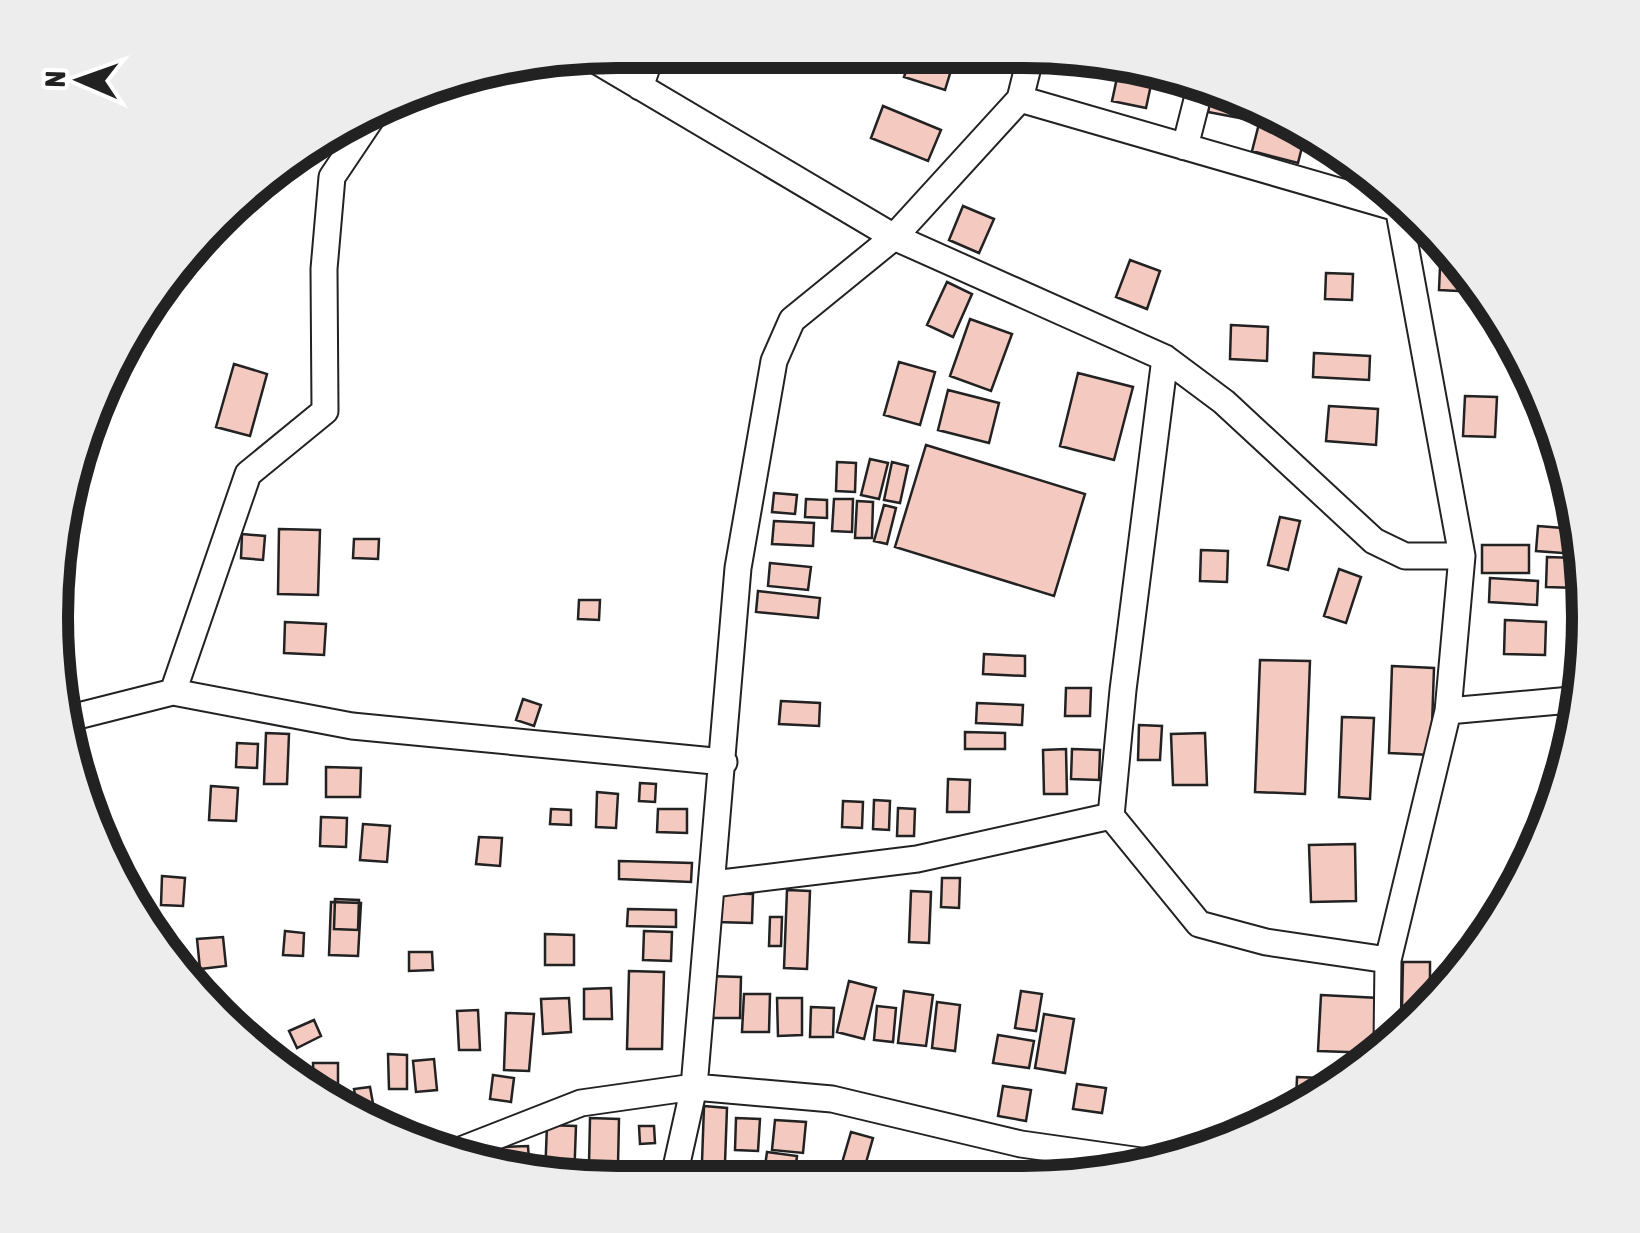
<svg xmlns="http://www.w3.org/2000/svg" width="1640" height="1233" viewBox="0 0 1640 1233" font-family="'Asap Condensed',sans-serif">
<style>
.building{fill:#f3c9c0;stroke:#222;stroke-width:2.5}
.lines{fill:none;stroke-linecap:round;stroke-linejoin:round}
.street-casing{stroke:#222;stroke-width:29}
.street{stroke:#fff;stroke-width:25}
.rim{fill:none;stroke:#222;stroke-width:12}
</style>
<rect width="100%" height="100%" fill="#fff"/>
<path class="building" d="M912,54L952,67L945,90L904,77Z
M1118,73L1152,80L1146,108L1112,101Z
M1213,89L1248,105L1245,119L1208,112Z
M883,106L941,130L928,161L871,138Z
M1262,112L1306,131L1298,163L1252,151Z
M1315,135L1339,146L1345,152L1343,158L1311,146Z
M963,206L994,219L979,253L949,240Z
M1130,260L1160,271L1147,309L1116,297Z
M1440,267L1469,269L1478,282V292L1439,290Z
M1326,273L1353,274L1352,300L1325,299Z
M947,282L972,294L953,337L927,325Z
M970,319L1012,334L991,391L950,376Z
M1231,325L1268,327L1267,361L1230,359Z
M1314,353L1370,356L1369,380L1313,377Z
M899,362L935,372L920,425L884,415Z
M234,364L267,374L250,436L216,427Z
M1078,373L1133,387L1114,460L1060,446Z
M948,390L999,403L989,443L938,430Z
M1465,396L1497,397L1495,437L1463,436Z
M1329,406L1378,409L1376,445L1326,441Z
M926,445L1085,494L1054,596L895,547Z
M870,459L888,463L879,499L861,495Z
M837,462L856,463L855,492L836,491Z
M892,462L908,466L900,503L884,500Z
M774,493L797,495L795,514L772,512Z
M806,499L827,500V518L805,517Z
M834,499H853L852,532L832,531Z
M857,501L873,502L872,538H855Z
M884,505L896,508L887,544L874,541Z
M1280,517L1300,521L1288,570L1268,565Z
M774,521L814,523L813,546L772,544Z
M1538,526L1575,529L1576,554L1536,551Z
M279,529L320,530L318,595L278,594Z
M242,534L265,536L263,560L241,558Z
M354,539H379L378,559L353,558Z
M1482,545H1529V573H1482Z
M1201,550L1228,551L1227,582L1200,581Z
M1547,557L1576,558L1578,588L1546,587Z
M770,563L811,567L808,590L768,586Z
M1339,569L1361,577L1346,623L1324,616Z
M1490,578L1538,581L1537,605L1489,602Z
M758,591L820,598L818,618L756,612Z
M579,600H600L599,620L578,619Z
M1505,620L1546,622L1545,655L1504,654Z
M285,622L326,624L324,655L284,653Z
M984,654L1025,656V676L983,674Z
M1260,660L1310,661L1305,794L1255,792Z
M1392,666L1434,668L1431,755L1389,753Z
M1066,688H1091L1090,716H1065Z
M523,699L541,705L534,726L516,720Z
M781,701L820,703L819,726L779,724Z
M977,703L1023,705L1022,725L976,723Z
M1342,717L1374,718L1370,799L1339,797Z
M1139,725L1162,726L1160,760H1138Z
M965,732L1005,733V749H965Z
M266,733L289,734L287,784H264Z
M1205,733L1207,785H1173L1171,734Z
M237,743L258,744L257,768L236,767Z
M1066,749L1067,794H1044L1043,750Z
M1072,749L1100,750L1099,780L1071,779Z
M326,767L361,768L360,797H326Z
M948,779L970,780L969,812H947Z
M640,783L656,784L655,802L639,801Z
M211,786L238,788L236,821L209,820Z
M597,792L618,794L616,828L596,827Z
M874,800L890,801L889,830L873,829Z
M843,801L863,802L862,828L842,827Z
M898,808L915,809L914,836H897Z
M551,809L571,810V825L550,824Z
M658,809H687V833L657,832Z
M321,817L347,818L346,847L320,846Z
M363,824L390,826L387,862L360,860Z
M479,837L502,838L500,866L476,864Z
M1355,844L1356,901L1311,902L1309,845Z
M619,861L692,863L691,882L619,879Z
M162,876L185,878L183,906L161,905Z
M942,878H960L959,908L941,907Z
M787,890L810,891L807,969L784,968Z
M911,891L931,892L929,943L909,942Z
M717,893L753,894L752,923L716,922Z
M335,899L359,900L358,930L334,929Z
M331,902L361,903L358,956L329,955Z
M628,909L676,910V927L627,926Z
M770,917H782L781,946H769Z
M285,931L304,933L303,956L283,955Z
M644,931L672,932L671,961L643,960Z
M545,934L574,935V965H545Z
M223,937L226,966L200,969L197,939Z
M409,952H432L433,970L409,971Z
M1403,962H1430V996L1420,1007H1402Z
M629,971L664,972L662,1049H627Z
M708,976L741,977L740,1018H707Z
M849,981L876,988L864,1039L837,1032Z
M611,988L612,1019H584V989Z
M904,991L933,995L926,1046L898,1043Z
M1021,991L1042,994L1036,1031L1015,1028Z
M744,994H770L769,1032H742Z
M1321,995L1379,998L1376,1053L1318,1051Z
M569,998L571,1032L543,1034L541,999Z
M777,998H802V1035L778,1036Z
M937,1002L960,1005L955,1051L932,1048Z
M877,1006L896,1008L893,1042L874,1040Z
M811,1007L834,1008L833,1037H810Z
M478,1010L480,1050H459L457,1011Z
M506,1013L534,1014L529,1071L504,1070Z
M1044,1014L1074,1019L1065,1073L1035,1068Z
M314,1020L321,1036L297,1048L289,1031Z
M998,1035L1034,1041L1029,1068L993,1063Z
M388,1054L407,1055V1089H389Z
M434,1059L437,1090L416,1092L413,1061Z
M313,1063H338V1092L314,1090Z
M493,1075L514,1078L511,1102L490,1099Z
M1297,1077L1346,1079L1305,1103L1296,1102Z
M1077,1084L1106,1088L1102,1113L1073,1109Z
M1003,1086L1031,1090L1026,1121L998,1116Z
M370,1087L374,1109L358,1112L354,1089Z
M704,1106L727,1108L725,1163L702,1162Z
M590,1118L619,1119L618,1165L589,1164Z
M736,1118L760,1119L758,1151L735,1150Z
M775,1120L806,1122L803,1153L772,1150Z
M547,1125L576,1126L574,1181L545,1176Z
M639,1126H654L655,1143L640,1144Z
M851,1132L873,1138L861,1180H837Z
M528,1146L530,1174L504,1169L503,1147Z
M767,1152L797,1156L794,1180H763Z
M623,1166L653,1169L652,1181H621Z"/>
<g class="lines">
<defs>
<path id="street" d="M585,54L894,237L1165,358L1224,402L1374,541L1405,556H1462
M640,87L653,50
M1020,99L1397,208
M1185,147L1201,84
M173,692L248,474L325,411L324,269L332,177L379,107
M1448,711L1582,699
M66,719L173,692L352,726L724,762
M1111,816L1199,924L1266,942L1388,960
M713,884L917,859L1111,816L1123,690L1165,358
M1387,1044L1388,960L1448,711L1462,556L1397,201
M448,1155L581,1103L694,1087L832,1099L1021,1144L1155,1163
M673,1181L694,1087L738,568L774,361L792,320L894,237L1020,99L1032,51"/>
</defs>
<use href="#street" class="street-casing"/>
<use href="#street" class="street"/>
</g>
<path d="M0 0H1640V1233H0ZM617 68H1023A549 549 0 0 1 1572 617V617A549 549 0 0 1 1023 1166H617A549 549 0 0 1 68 617V617A549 549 0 0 1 617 68Z" fill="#ededed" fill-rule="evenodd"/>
<path class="rim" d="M617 68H1023A549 549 0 0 1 1572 617V617A549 549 0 0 1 1023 1166H617A549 549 0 0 1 68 617V617A549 549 0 0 1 617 68Z"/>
<g transform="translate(80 80) rotate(272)" stroke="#ffffff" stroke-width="8" paint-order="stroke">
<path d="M0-8L18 38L0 25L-18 38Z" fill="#222222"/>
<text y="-15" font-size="28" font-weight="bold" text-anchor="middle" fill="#222222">N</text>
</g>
</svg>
